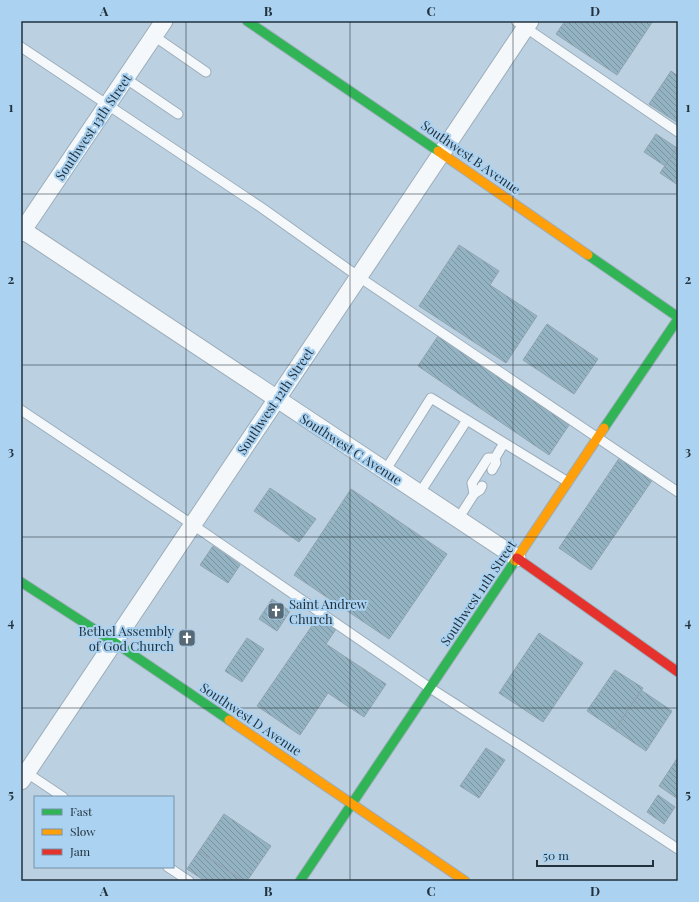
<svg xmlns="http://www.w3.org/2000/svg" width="699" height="902" viewBox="0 0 699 902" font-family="'Playfair Display',serif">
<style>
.building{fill:url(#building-back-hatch);stroke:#91a4af}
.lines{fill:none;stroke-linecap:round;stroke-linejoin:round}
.lane-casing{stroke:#9cadba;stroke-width:11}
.street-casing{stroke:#9cadba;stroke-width:19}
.fast-casing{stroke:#9cadba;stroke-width:11}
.slow-casing{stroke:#9cadba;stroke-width:11}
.jam-casing{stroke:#9cadba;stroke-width:11}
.lane{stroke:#f5f8fa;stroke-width:9}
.street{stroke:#f5f8fa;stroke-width:17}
.fast{stroke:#30b455;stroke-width:9}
.slow{stroke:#ff9f0a;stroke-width:9}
.jam{stroke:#e5322d;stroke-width:9}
.grid{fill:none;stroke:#22323d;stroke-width:1;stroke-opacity:0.55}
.labels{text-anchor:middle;stroke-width:4;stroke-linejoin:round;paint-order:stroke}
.street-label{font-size:13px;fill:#22323d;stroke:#abd2f1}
.poi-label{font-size:13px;fill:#22323d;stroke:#abd2f1;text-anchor:start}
.neatline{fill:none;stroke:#22323d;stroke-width:1.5}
.grid-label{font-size:13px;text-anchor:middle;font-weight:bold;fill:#22323d}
</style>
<defs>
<pattern id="building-back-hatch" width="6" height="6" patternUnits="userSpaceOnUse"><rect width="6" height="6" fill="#94b3c2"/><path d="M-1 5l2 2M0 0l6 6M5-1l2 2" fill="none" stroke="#78929f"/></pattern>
</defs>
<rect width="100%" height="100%" fill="#bbd0e1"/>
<path class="building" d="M565,21H653L617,75L556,34Z
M671,71L678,76V123L649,104Z
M656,134L677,148L665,166L644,152Z
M677,148L678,149V185L660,173Z
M459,245L499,271L490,285L537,316L506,363L419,306Z
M547,324L598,359L574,394L523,360Z
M438,336L569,425L549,455L418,366Z
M620,457L653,479L591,570L559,548Z
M270,488L316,519L299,542L254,511Z
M351,489L447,554L389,639L294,575Z
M213,546L240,565L228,583L200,565Z
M272,599L290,611L277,631L259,619Z
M318,617L336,629L326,644L386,684L364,717L328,693L300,735L257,706Z
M539,633L583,663L543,722L499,693Z
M247,638L264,649L242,682L225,671Z
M615,670L643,688L615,730L587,711Z
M641,690L672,711L646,751L615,730Z
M486,748L505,760L479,798L460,786Z
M678,757V799L659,786Z
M658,795L675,807L664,824L647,812Z
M224,814L271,846L247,881H243L199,851Z
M199,851L243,881H205L187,869Z"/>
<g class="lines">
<defs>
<path id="lane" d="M516,21L678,132
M154,36L206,72
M21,47L262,208L359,277L678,492
M125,78L178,114
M21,410L193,525L430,688L521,746L678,849
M492,470L496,463L495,458L504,443
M385,471L431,398L568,482
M419,494L467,420
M474,494L480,490L482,486
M458,519L474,494L472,483L488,458H495
M24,771L63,797
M168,867L189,881"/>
<path id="street" d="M21,229L517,558
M21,233L164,21
M21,781L530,21"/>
<path id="fast" d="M247,21L438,151
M588,255L678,317
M604,428L678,319
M21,582L114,642L229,720
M300,881L515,561"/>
<path id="slow" d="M438,151L588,255
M515,561L604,428
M229,720L465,881"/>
<path id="jam" d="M517,558L678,672"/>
</defs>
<use href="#lane" class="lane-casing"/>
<use href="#street" class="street-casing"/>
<use href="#fast" class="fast-casing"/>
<use href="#slow" class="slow-casing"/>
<use href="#jam" class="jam-casing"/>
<use href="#lane" class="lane"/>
<use href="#street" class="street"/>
<use href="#fast" class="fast"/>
<use href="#slow" class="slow"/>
<use href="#jam" class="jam"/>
</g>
<path class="grid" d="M186,21V881M350,21V881M513,21V881M21,194H678M21,365H678M21,537H678M21,708H678"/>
<defs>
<symbol id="church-square" viewBox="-11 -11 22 22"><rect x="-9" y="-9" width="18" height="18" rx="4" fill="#586976" stroke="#abd2f1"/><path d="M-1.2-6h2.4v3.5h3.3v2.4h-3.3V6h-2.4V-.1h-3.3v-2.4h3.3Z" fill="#fff"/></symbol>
</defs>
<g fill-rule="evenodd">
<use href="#church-square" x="266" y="601" width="20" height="20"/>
<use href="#church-square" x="177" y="628" width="20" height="20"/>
</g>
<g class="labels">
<g class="street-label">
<text transform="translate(93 127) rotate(-56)" y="5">Southwest 13th Street</text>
<text transform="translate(471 157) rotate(35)" y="5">Southwest B Avenue</text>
<text transform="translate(275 401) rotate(-56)" y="5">Southwest 12th Street</text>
<text transform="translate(351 449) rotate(33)" y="5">Southwest C Avenue</text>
<text transform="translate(478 593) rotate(-56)" y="5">Southwest 11th Street</text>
<text transform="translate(251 719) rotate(34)" y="5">Southwest D Avenue</text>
</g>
<g class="poi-label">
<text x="289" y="609">Saint Andrew<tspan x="289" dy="15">Church</tspan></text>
<text x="174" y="636" text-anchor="end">Bethel Assembly<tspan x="174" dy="15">of God Church</tspan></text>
</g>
</g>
<rect width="699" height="902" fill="none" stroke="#abd2f1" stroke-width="44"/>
<rect x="34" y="796" width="140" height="72" fill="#abd2f1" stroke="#7492a9"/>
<rect x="42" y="809" width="20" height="6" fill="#30b455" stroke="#7492a9"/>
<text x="70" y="816" font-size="12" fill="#22323d">Fast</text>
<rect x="42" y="829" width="20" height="6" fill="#ff9f0a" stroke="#7492a9"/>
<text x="70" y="836" font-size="12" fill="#22323d">Slow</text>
<rect x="42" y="849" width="20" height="6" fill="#e5322d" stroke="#7492a9"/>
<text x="70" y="856" font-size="12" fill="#22323d">Jam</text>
<path d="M537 860v6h116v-6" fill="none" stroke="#22323d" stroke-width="2"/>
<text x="543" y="860" font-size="12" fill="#22323d" stroke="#abd2f1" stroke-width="3" paint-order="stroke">50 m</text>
<rect x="22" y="22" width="655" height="858" class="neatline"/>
<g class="grid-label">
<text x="104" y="16">A</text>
<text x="268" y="16">B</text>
<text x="431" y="16">C</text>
<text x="595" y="16">D</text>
<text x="11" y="112">1</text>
<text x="688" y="112">1</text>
<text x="11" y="284">2</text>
<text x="688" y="284">2</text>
<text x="11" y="456">3</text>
<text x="688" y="456">3</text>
<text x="11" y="627">4</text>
<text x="688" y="627">4</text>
<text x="11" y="799">5</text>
<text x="688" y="799">5</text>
<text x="104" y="896">A</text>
<text x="268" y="896">B</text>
<text x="431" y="896">C</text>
<text x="595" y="896">D</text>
</g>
</svg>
